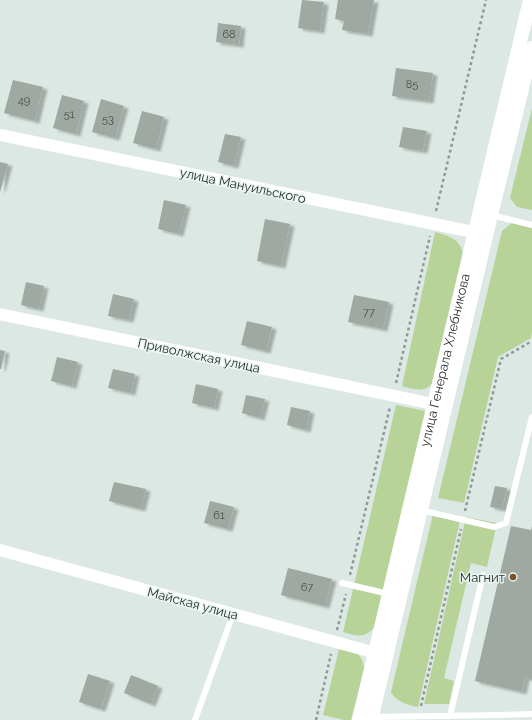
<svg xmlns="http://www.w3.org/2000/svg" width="532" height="720" viewBox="0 0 532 720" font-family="Raleway,sans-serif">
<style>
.green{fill:#b7d398}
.building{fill:#9fa8a1;filter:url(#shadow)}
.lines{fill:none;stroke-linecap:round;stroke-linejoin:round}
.path{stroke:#909996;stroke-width:2.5;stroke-dasharray:3 3;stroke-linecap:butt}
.service{stroke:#fff;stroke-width:6}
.minor{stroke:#fff;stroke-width:12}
.tertiary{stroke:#fff;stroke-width:14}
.poi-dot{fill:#77522c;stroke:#e9f5f1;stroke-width:1.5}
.labels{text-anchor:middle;stroke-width:3;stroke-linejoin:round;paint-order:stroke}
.number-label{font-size:11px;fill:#484e4b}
.street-label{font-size:13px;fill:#2b302e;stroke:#e9f5f1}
.poi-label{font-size:13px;fill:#2b302e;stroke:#e9f5f1;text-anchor:end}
</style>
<defs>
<filter id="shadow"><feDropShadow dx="4.5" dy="2.5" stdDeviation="1" flood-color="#0004"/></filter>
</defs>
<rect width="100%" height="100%" fill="#dce8e3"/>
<path class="green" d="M532,108V210L517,207L510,198Z
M515,220L532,224V332L531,338L498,357L464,503L438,498L502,231Z
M435,232C449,236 462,239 463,256L433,382C425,394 413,389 402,386Z
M396,405L426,411L375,626C366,639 356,636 343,632Z
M434,510L461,516L418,707C408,705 396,702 391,692Z
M466,517L497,523L487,567L471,563L444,678L454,681L449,704H424Z
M340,645C353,651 363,652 364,669L351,720H344L323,715Z"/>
<path class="building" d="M302,0L324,2L320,31L298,28Z
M338,0H374L368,34L342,30L344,21L335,19Z
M218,23L241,26L239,45L216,42Z
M396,68L433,73L429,101L392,96Z
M13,80L43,87L35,121L4,113Z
M62,95L84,101L76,134L53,128Z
M101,99L124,106L115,138L92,132Z
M142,111L164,117L156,149L133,143Z
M403,127L427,131L423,151L399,147Z
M225,134L241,137L234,166L218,162Z
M0,162L8,164L0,192Z
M164,200L186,205L179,234L158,229Z
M265,219L290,224L281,266L257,261Z
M26,282L44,286L39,309L21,305Z
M113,294L134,299L129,320L108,316Z
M354,295L389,302L383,329L348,322Z
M247,321L272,327L266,351L241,345Z
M0,350L5,351L1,369H0Z
M57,357L78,362L72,386L51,381Z
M113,369L135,374L131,393L108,388Z
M196,384L218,389L214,408L192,403Z
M246,395L265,399L260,418L242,413Z
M291,407L310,411L306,430L287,425Z
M114,482L146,489L141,509L109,501Z
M495,486L507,488L502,509L490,507Z
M210,501L234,507L228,529L204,523Z
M511,526L531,530L532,526V679L525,678L522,692L475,681Z
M288,568L332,579L325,606L281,595Z
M88,674L110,681L101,709L79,702Z
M131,675L158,686L151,704L124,693Z"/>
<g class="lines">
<path class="path" d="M436,211L486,0
M396,383L430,236
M465,511L501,359L532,341
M350,575L390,407
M337,630L346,594
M421,706L461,529
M316,720L331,654"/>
<path class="service" d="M491,215L532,225
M421,510L494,527L506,523L532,417
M342,583L389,594
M450,716L483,575
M371,717L498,715L532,714
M195,720L233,614"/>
<path class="minor" d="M0,135L483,234
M0,314L443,406
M0,550L383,655"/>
<g class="tertiary">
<path id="s1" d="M359,720L530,0"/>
<path d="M371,720L491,215L532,48"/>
</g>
</g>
<circle class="poi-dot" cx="513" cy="577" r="4"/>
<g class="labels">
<g class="number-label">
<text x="229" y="38">68</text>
<text x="412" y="88">85</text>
<text x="24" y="104">49</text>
<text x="69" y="118">51</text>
<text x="108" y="123">53</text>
<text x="369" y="316">77</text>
<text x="219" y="519">61</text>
<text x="307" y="591">67</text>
</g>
<g class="street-label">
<text transform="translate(243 185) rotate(12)" y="5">улица Мануильского</text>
<text transform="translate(199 355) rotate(12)" y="5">Приволжская улица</text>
<text dy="5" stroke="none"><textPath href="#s1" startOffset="370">улица Генерала Хлебникова</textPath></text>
<text transform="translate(193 603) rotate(15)" y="5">Майская улица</text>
</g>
<g class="poi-label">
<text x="505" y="582">Магнит</text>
</g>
</g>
</svg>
